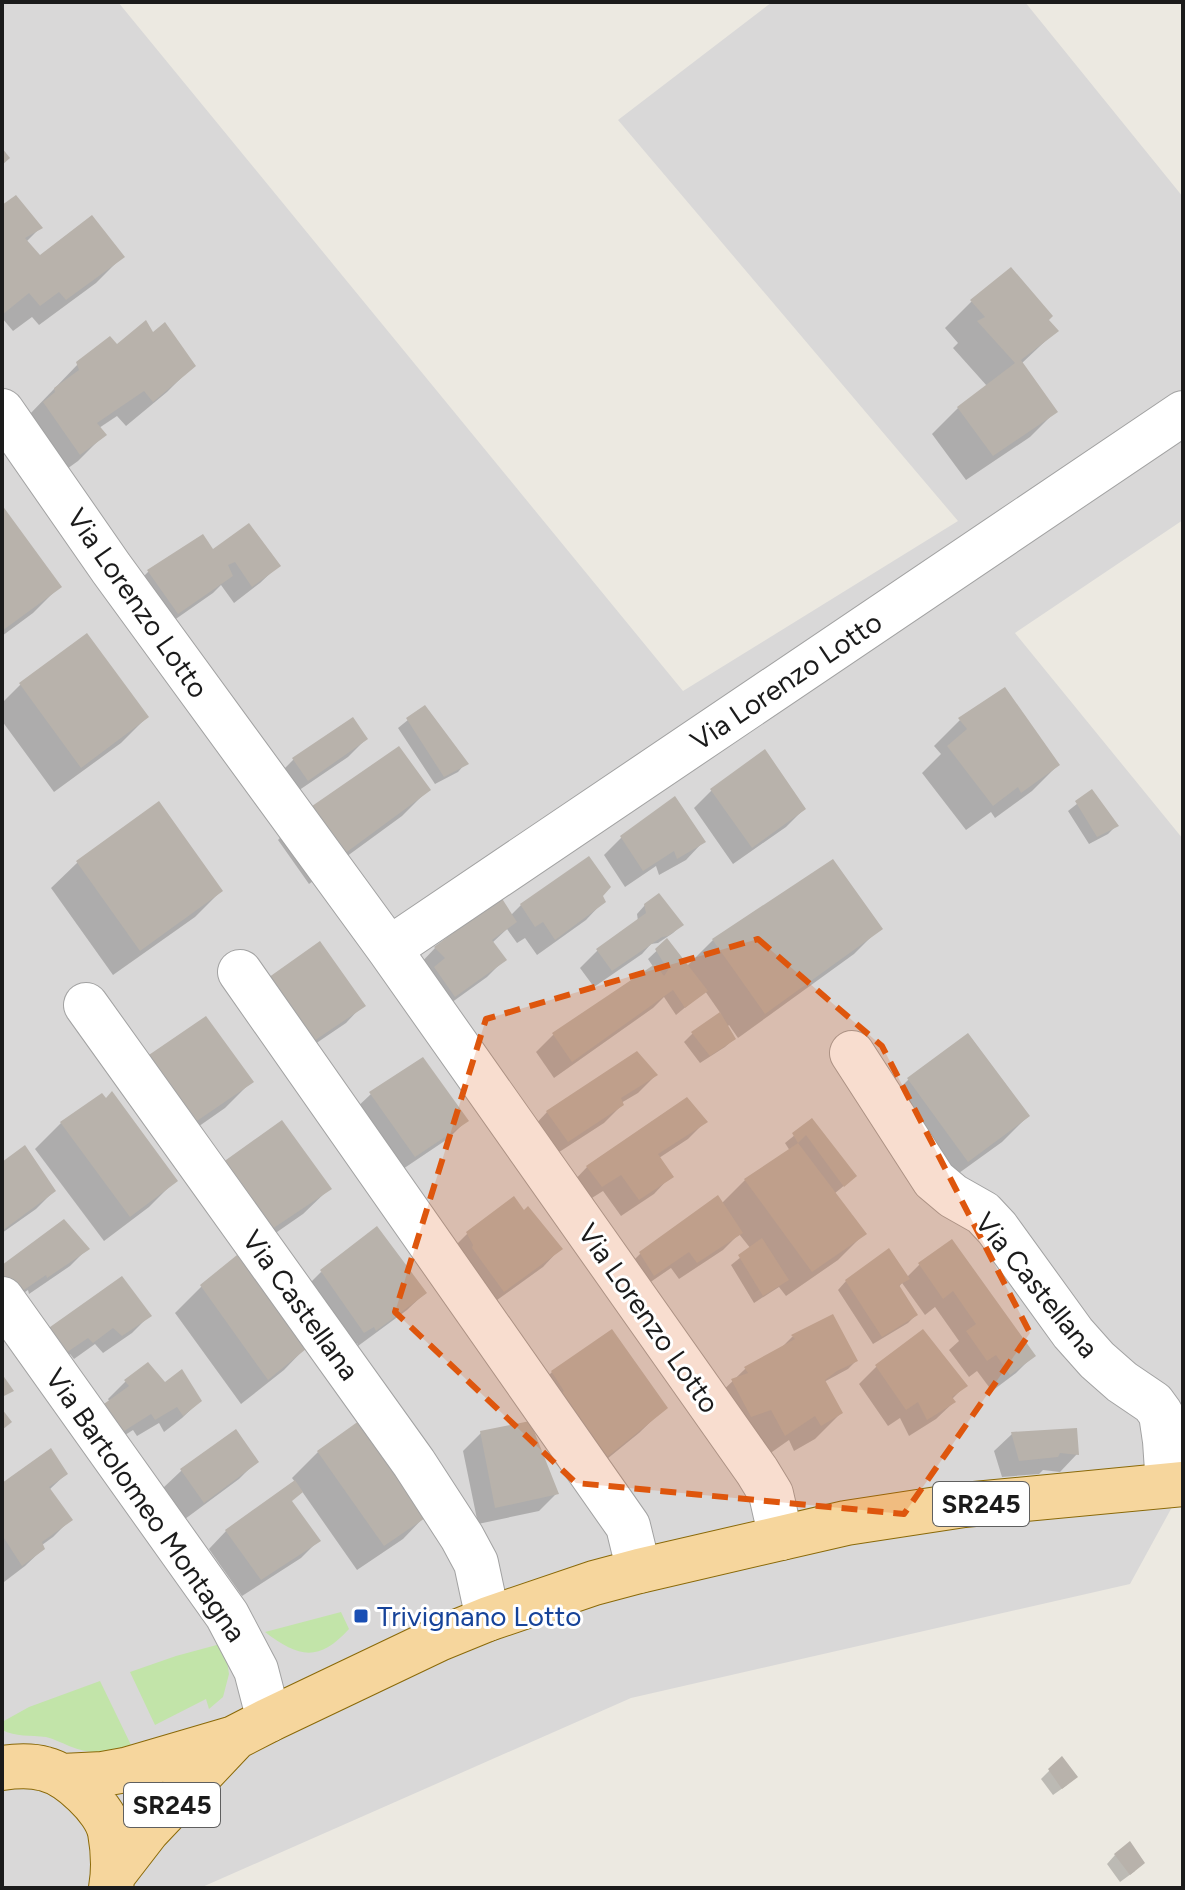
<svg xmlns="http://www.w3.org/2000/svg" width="1185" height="1890" viewBox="0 0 1185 1890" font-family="Figtree,sans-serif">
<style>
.residential{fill:#d9d8d8}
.grass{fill:#c2e4a9}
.shadow{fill:#0003}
.building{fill:#b8b2ab}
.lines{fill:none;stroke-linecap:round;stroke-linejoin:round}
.minor-casing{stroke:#a2a2a2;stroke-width:46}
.major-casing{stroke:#8a6908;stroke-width:46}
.minor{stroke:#fff;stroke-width:44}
.major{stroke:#f6d69d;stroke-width:44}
.marked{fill:#de560d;fill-opacity:0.2;stroke:#de560d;stroke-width:6;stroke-dasharray:16 10;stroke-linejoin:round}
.transit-dot{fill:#1a4fb4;stroke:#fff;stroke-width:3}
.labels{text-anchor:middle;stroke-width:6;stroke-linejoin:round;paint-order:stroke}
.shield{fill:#fff;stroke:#5f5f5f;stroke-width:2}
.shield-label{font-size:26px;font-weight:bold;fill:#1b1b1b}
.street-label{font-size:28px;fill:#1b1b1b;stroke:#fff}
.transit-label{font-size:28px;fill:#164399;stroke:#fff;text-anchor:start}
</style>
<rect width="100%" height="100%" fill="#ece9e1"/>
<path class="residential" d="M2,2H118L683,691L958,521L618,120L772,2H1025L1183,197V520L1015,633L1183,839V1487L1130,1584L631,1698L200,1888H2Z"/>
<path class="grass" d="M341,1612L349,1629C319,1662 299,1658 265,1632Z
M224,1643L229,1674L223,1697L209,1709L206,1699L155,1725L130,1672L176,1656Z
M100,1681L131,1745C109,1754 91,1755 69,1746C62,1743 54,1739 46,1737C30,1735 16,1737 2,1730V1722L29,1707Z"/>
<path class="shadow" d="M2,208L40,228L26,242L40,257H122L96,283L39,325L32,317L13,331L2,318Z
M1010,270L1046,320L1056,331L1021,364L1055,412L1030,437L966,480L932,434L958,408L987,386L953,348L958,343L945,328L971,302Z
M117,346L193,366L167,392L126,426L117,416L99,428L104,435L78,461L53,479L29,415L78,364Z
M2,508L59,587L33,613L2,636Z
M203,536L212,552L278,566L260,583L234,603L221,585L213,593L160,630L131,589L148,572Z
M87,636L147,717L121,743L54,792L2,721V703L20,685Z
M424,707L466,763L458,772L435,784L398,728Z
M352,719L366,739L348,757L289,797L276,777L293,760Z
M960,720L1058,765L1032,791L995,818L991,812L966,830L922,773L941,754L934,746Z
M765,752L804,809L786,827L733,864L694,808L711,791Z
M428,790L402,816L309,884L278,840L303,814Z
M1092,792L1116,826L1108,834L1089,844L1068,811Z
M675,799L703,842L686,860L659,875L656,866L625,887L604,855L621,838Z
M159,804L221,891L195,917L113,975L51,888L77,863Z
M589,858L603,902L586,920L537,955L525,938L517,943L507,929L492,943L504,960L487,977L437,1013L418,966L435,948L510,916L521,905Z
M833,861L880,928L854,954L738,1038L729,1025L727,1027L734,1039L725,1047L700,1063L684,1042L692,1034L721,1014L705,991L676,1015L664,997L653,1008L554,1078L536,1052L553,1035L654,968L648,959L667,941L687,966L713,940Z
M645,905L681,925L673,933L658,943L651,944L642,954L594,987L580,968L597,951L638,921L637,914Z
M319,944L363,1005L346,1023L293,1059Z
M968,1036L1028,1116L1002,1142L941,1186L882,1106L908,1080Z
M656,1075L638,1093L621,1103L622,1105L604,1123L550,1158L530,1130L547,1112Z
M251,1082L225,1108L165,1150L119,1086Z
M371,1094L466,1121L449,1138L397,1173L353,1111Z
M105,1100L175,1181L149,1207L104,1241L35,1149L61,1123Z
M812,1121L846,1184L834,1194L864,1234L838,1260L786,1296L779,1287L754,1303L731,1265L751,1249L739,1234L723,1250L679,1279L671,1268L636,1292L623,1271L640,1254L721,1204L745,1180L790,1151L785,1143Z
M705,1122L688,1139L659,1158L671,1176L654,1194L621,1216L603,1191L584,1203L570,1185L587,1167Z
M281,1123L329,1189L303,1214L238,1259L309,1344L284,1370L241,1404L175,1313L201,1287L239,1256Z
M2,1164L54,1191L36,1209L2,1233Z
M523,1214L560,1249L543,1267L486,1308L450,1251L467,1234Z
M952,1241L1033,1356L1016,1373L992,1391L977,1371L969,1377L949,1350L959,1341L935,1307L925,1315L902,1283L898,1288L916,1315L908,1323L873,1344L838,1290L846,1281L907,1277L919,1265Z
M87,1249L70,1266L29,1294L28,1290L2,1308V1268Z
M321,1272L425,1293L407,1310L358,1346L357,1343L346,1349L304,1289Z
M150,1315L132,1333L103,1353L95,1344L74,1359L70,1354L36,1378L37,1339Z
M816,1326L856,1361L848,1369L824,1382L841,1413L815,1439L794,1451L789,1440L759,1461L706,1407L745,1369L777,1352L792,1337Z
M922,1331L965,1386L952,1399L954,1402L936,1419L909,1436L900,1418L888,1426L859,1384L876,1367Z
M552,1372L665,1408L639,1433L580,1481L526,1398Z
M126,1381L165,1385L200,1401L182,1418L164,1432L159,1423L137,1436L133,1430L103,1449L110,1402L108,1399Z
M236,1432L256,1462L239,1479L185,1519L163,1488L181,1471Z
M481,1433L556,1494L539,1511L478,1524L463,1451Z
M1012,1434L1077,1454L1060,1472L1043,1470L1039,1474L1002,1477L994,1451Z
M318,1452L428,1513L403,1539L357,1570L301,1490L290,1501L318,1541L301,1558L242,1596L209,1549L226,1531L295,1482L292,1478Z
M66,1474L49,1490L70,1520L53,1537L42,1545L43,1549L25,1566L4,1582L2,1579V1486Z
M1061,1759L1067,1785L1053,1795L1041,1779Z
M1115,1855L1135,1871L1120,1882L1107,1864Z"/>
<path class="building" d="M2,148L10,158L2,165Z
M16,195L43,228L25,238L40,255L92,215L125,257L66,300L59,292L40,306L29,293L2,315V205Z
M1011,267L1053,316L1049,320L1059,331L1021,360L1058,412L993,456L957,407L1015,363L977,321L985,317L970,300Z
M146,320L153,332L165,322L196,366L153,402L144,391L97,423L107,435L80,455L43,402L55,392L54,388L79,370L76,362L110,336L117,344Z
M2,505L62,587L2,631Z
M249,523L281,566L252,587L235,562L228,565L233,576L178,614L147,570L203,534L213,549Z
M87,633L149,717L81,768L19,683Z
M1005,687L1060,765L1021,793L1018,787L993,806L947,746L967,729L958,718Z
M425,705L469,764L444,777L406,718Z
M353,717L368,739L308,781L292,758Z
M399,746L431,790L336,860L302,813Z
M765,749L806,809L752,848L710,789Z
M1092,789L1119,826L1097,837L1075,801Z
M675,796L706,842L677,859L674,851L643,871L620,836Z
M159,801L223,891L140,951L76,861Z
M589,856L611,887L603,896L606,902L555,940L543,922L535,927L520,904Z
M833,859L883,929L765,1014L712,939Z
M659,893L684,925L668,936L662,937L612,971L596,949L646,913L644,904Z
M501,897L517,922L492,940L507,960L455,997L434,967L445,958L434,947Z
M667,938L708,991L685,1008L673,990L572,1062L552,1033L655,964L664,976L668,970L655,949Z
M320,941L366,1006L311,1043L265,980Z
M720,1012L736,1039L710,1056L691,1032Z
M206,1016L254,1082L191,1125L143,1059Z
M968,1033L1030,1116L968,1162L907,1078Z
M637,1051L658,1075L621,1098L624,1105L568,1142L546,1111Z
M423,1057L469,1121L415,1157L369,1092Z
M112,1091L178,1181L130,1217L60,1122L102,1093L106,1098Z
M687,1097L708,1122L658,1154L674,1177L639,1200L621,1175L602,1187L586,1166Z
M812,1118L857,1176L844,1187L806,1135L798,1143L792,1133Z
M282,1120L332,1189L266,1233L219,1165Z
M798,1143L867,1234L812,1272L744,1179Z
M25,1145L56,1191L2,1231V1162Z
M718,1195L743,1233L697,1263L689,1252L654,1276L639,1252Z
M514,1196L524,1210L528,1206L563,1249L504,1292L472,1248L473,1245L466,1232Z
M64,1219L90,1249L47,1278L46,1275L15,1296L2,1281V1265Z
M377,1226L427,1293L376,1331L374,1327L364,1333L320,1270Z
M762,1238L789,1280L763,1296L738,1255Z
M952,1239L1036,1356L1010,1375L996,1355L987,1361L966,1331L976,1324L953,1291L943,1299L918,1263Z
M889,1248L910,1279L899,1285L918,1315L882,1337L845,1280Z
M237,1255L312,1344L268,1380L200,1285Z
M122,1276L152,1316L122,1336L113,1328L93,1343L88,1338L54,1361L36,1337Z
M833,1314L858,1361L837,1371L825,1380L843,1413L821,1426L815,1416L785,1436L771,1410L751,1417L731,1379L748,1373L744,1367L795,1339L791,1335Z
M612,1329L668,1408L607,1457L561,1393L564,1391L551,1371Z
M923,1329L968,1386L952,1397L956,1402L927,1420L918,1402L906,1410L875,1365Z
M148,1362L165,1382L182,1369L202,1401L183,1416L177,1407L155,1420L151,1414L121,1433L101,1406L129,1386L124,1380Z
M2,1374L14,1391L2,1397Z
M2,1409L12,1422L2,1430Z
M363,1418L431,1514L384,1546L317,1451Z
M530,1421L559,1494L495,1508L480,1431Z
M1077,1428L1079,1455L1060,1453L1058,1457L1019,1461L1011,1432Z
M236,1429L259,1462L204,1503L180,1469Z
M51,1448L68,1474L49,1487L73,1520L42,1542L45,1549L22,1566L2,1535V1483Z
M295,1480L303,1492L292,1501L321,1541L261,1580L225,1530Z
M1062,1756L1078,1777L1062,1789L1048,1769Z
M1130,1841L1145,1863L1130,1875L1114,1854Z"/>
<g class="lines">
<defs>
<path id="minor" d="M2,411L111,568L389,949L757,1471L771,1494L781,1538
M389,949L1183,413
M240,972L628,1526L639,1571
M86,1005L414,1463L462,1537L476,1563L488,1619
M852,1053L934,1180L953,1196L983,1213L997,1228L1073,1333L1097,1360L1122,1382L1153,1403L1161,1414L1165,1441L1168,1485
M2,1299L227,1615L256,1670L269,1720"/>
<path id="major" d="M2,1768C16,1766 31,1765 45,1769C69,1775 105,1808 110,1832C113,1849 114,1871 111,1888
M62,1776L103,1774L125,1770L234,1738L269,1720L439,1639L488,1619L594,1583L639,1571L846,1523L964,1505L1183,1484
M113,1875L147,1831L234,1739"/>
</defs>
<use href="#minor" class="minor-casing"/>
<use href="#major" class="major-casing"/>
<use href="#minor" class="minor"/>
<use href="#major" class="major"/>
</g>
<path class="marked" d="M758,939L882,1046L1030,1333L904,1514L576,1483L395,1312L486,1019Z"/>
<rect class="transit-dot" x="353" y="1608" width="16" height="16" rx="4"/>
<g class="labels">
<g class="shield">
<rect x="933" y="1482" width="96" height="44" rx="6"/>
<rect x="124" y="1783" width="96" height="44" rx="6"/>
</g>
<g class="shield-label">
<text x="981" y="1513">SR245</text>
<text x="172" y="1814">SR245</text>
</g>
<g class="street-label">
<text transform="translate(138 603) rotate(55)" y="10">Via Lorenzo Lotto</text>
<text transform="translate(786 681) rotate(-34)" y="10">Via Lorenzo Lotto</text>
<text transform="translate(1037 1285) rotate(51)" y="10">Via Castellana</text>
<text transform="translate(301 1305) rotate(54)" y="10">Via Castellana</text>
<text transform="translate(649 1318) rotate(55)" y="10">Via Lorenzo Lotto</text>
<text transform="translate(146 1505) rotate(55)" y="10">Via Bartolomeo Montagna</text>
</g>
<g class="transit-label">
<text x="377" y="1626">Trivignano Lotto</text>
</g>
</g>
<rect width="1185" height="1890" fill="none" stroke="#1b1b1b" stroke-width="8"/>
</svg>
